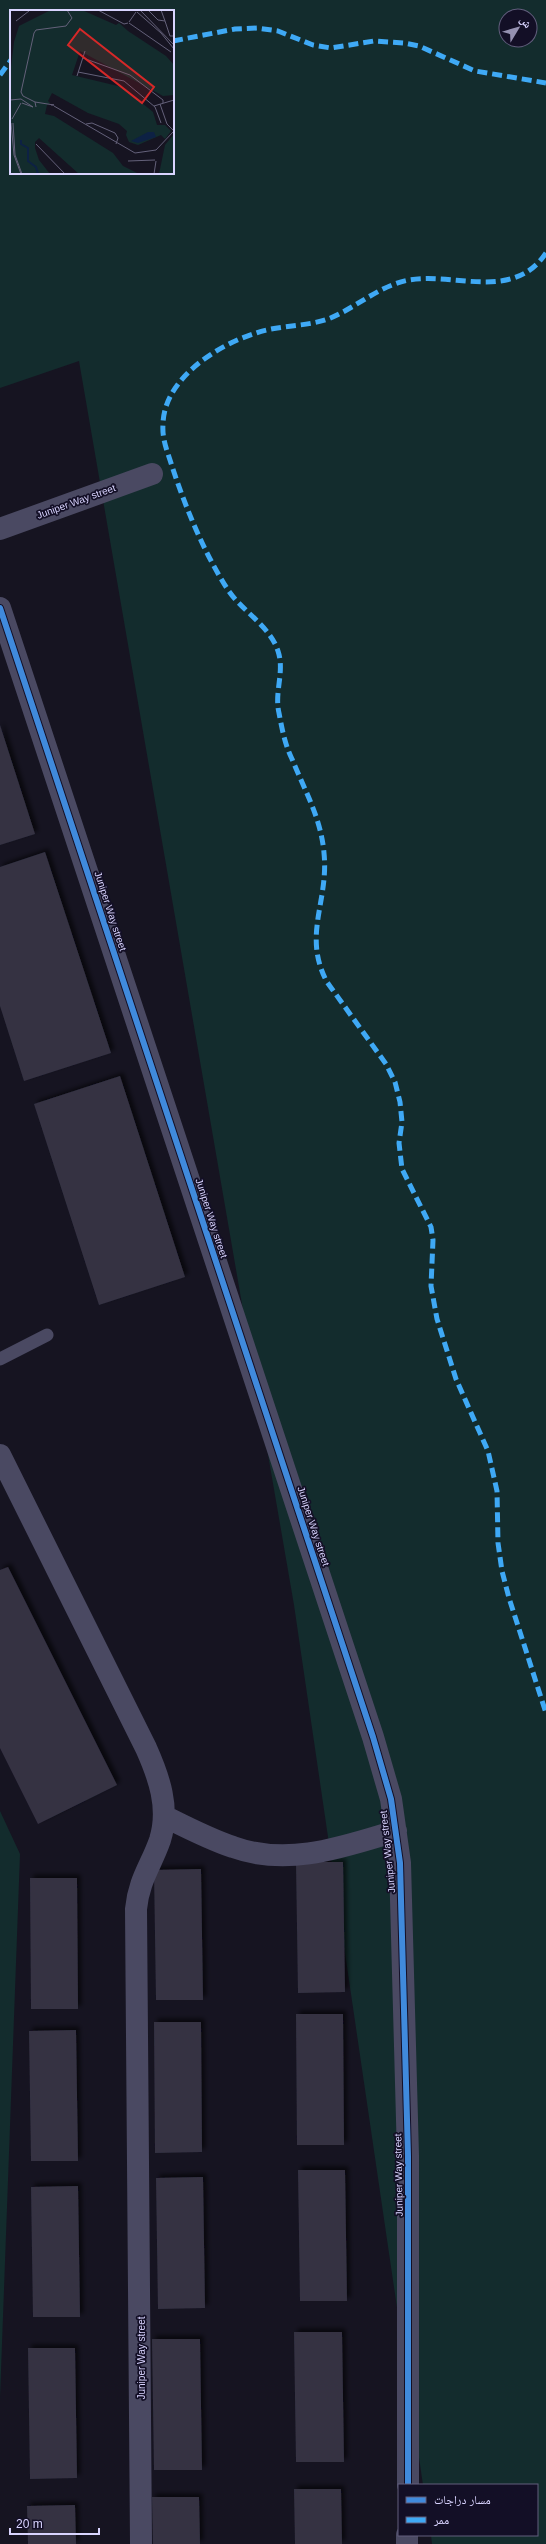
<svg xmlns="http://www.w3.org/2000/svg" width="546" height="2544" viewBox="0 0 546 2544" font-family="Arial,'Noto Naskh Arabic',sans-serif">
<style>
.green{fill:#132c2d;fill-rule:evenodd}
.building{fill:#343243;filter:url(#shadow)}
.lines{fill:none;stroke-linecap:round;stroke-linejoin:round}
.service{stroke:#4a4962;stroke-width:13}
.minor{stroke:#4a4962;stroke-width:22}
.quiet{stroke:#3fa9f5;stroke-width:5;stroke-dasharray:10 5;stroke-linecap:butt}
.cycleway-casing{stroke:#130f26;stroke-width:8}
.cycleway{stroke:#408adc;stroke-width:6}
.labels{text-anchor:middle;stroke-width:3.5;stroke-linejoin:round;paint-order:stroke}
.street-label{font-size:10px;fill:#d9d4ff;stroke:#130f26}
.inset-river{fill:none;stroke:#0d2144;stroke-width:2}
.inset-road{fill:none;stroke:#64617a;stroke-width:1}
.view{fill:#d62828;fill-opacity:0.15;stroke:#d62828;stroke-width:2}
.inset-edge{fill:none;stroke:#d9d4ff;stroke-width:2}
</style>
<defs>
<filter id="shadow"><feDropShadow dx="3.5" dy="-3.5" stdDeviation="2" flood-color="#0009"/></filter>
</defs>
<rect width="100%" height="100%" fill="#161421"/>
<path class="green" d="M0,0H546V2544H432L431,2535H537V2485H423L294,1605L79,361L0,388ZM11,11H173V173H11ZM506,16H530V40H506Z
M0,1811L20,1854L0,2398Z"/>
<path class="building" d="M0,725L35,834L0,845Z
M45,852L111,1053L24,1081L0,1006V867Z
M120,1076L185,1277L99,1305L34,1104Z
M8,1567L117,1785L38,1824L0,1748V1570Z
M296,1862H343L345,1992L298,1993Z
M201,1869L203,2000H156L154,1870Z
M30,1878H77L78,2009H31Z
M296,2014H343L344,2145H297Z
M154,2022H201L202,2152L155,2153Z
M76,2030L78,2161H31L29,2031Z
M298,2170H345L347,2301H300Z
M203,2177L205,2308L158,2309L156,2178Z
M78,2186L80,2317H33L31,2187Z
M294,2332H342L344,2462H296Z
M152,2339H200L202,2470H154Z
M28,2348H75L77,2478L30,2479Z
M294,2489H341L342,2544H295Z
M152,2497H199L200,2544H153Z
M75,2505L76,2544H28L27,2506Z"/>
<g class="lines">
<path class="service" d="M0,1359L47,1335"/>
<path class="minor" d="M0,529L152,474
M0,608L373,1737L391,1799L400,1863L408,2156V2485
M0,1455L146,1748C159,1777 170,1808 160,1840C151,1866 139,1879 136,1909L141,2544
M164,1816C186,1827 209,1839 233,1847C288,1867 343,1847 396,1831
M407,2544V2535"/>
<path class="quiet" d="M173,41L235,29L257,28L278,31L313,45L331,48L374,41L404,43L419,46L475,71L546,83
M0,75L11,60
M546,253C513,302 455,272 409,280C378,286 356,308 328,319C305,327 279,325 256,333C217,345 164,379 163,424C162,437 166,448 170,460C184,504 203,551 228,590C242,611 270,626 278,651C285,672 274,692 279,713C282,729 285,745 292,759C305,791 321,818 324,853C329,902 302,935 327,982L386,1064L395,1082L400,1102L402,1122L399,1143L402,1169L431,1227L433,1240L431,1286L437,1319L456,1379L488,1451L497,1491L498,1543L502,1571L509,1598L546,1713"/>
<defs>
<path id="cycleway" d="M0,608L373,1737L391,1799L400,1863L408,2156V2485"/>
</defs>
<use href="#cycleway" class="cycleway-casing"/>
<use href="#cycleway" class="cycleway"/>
</g>
<g class="labels">
<g class="street-label">
<text transform="translate(76 501) rotate(-20)" y="4">Juniper Way street</text>
<text transform="translate(111 911) rotate(72)" y="4">Juniper Way street</text>
<text transform="translate(212 1218) rotate(72)" y="4">Juniper Way street</text>
<text transform="translate(314 1526) rotate(72)" y="4">Juniper Way street</text>
<text transform="translate(387 1852) rotate(-96)" y="4">Juniper Way street</text>
<text transform="translate(398 2175) rotate(-91)" y="4">Juniper Way street</text>
<text transform="translate(141 2358) rotate(-90)" y="4">Juniper Way street</text>
</g>
</g>
<g transform="translate(10 10)">
<rect width="164" height="164" fill="#161421"/>
<path d="M41,0H72L106,15L109,13L118,21L156,46L164,55V85L153,86L70,41L62,65L112,77L143,102L147,115H155L161,121L155,129L151,125L128,135L119,132L116,125L117,121L109,114L78,103L42,83L38,91L40,93L37,95L35,104L44,106L103,143L113,156L129,164H69L29,128L25,132V138L29,150L40,164H0V65L4,32L9,16ZM164,124V164H149L155,135Z" fill="#132c2d"/>
<path d="M138,122H144L146,127L128,133L121,131Z" fill="#0d2144"/>
<path class="inset-river" d="M11,130V134L18,138V151L26,157L28,164"/>
<path class="inset-road" d="M88,0L114,14L118,13M130,0L164,35M138,0L148,10L155,11L151,0M127,2L151,23L164,39M6,11L19,1M155,11L160,26H164M119,12L126,2M119,13L161,42M73,48L120,65L153,90V93M68,62L114,71L145,97L151,113M67,66L75,41M0,90L11,89L23,97L12,93M25,92L44,95H41M150,94L157,114L163,120M44,96L125,143L146,140L163,122M144,96L164,90M26,97L25,92L13,86L11,82L24,23L26,20L56,16L62,8L57,0M2,109L11,93M1,113L4,145L11,164M3,113L5,145L12,164M76,114L82,113L105,123L108,128L106,134M26,134L55,164M118,151L145,150M144,164L146,151"/>
<path class="view" d="M70,19L144,77L132,93L58,35Z"/>
<rect width="164" height="164" class="inset-edge"/>
</g>
<rect x="398" y="2484" width="140" height="52" fill="#130f26" stroke="#625e7d"/>
<rect x="406" y="2497" width="20" height="6" fill="#408adc" stroke="#625e7d"/>
<text x="434" y="2504" font-size="12" fill="#d9d4ff">مسار دراجات</text>
<rect x="406" y="2517" width="20" height="6" fill="#3fa9f5" stroke="#625e7d"/>
<text x="434" y="2524" font-size="12" fill="#d9d4ff">ممر</text>
<g transform="translate(518 28) rotate(52)"><circle r="19" fill="#130f26" stroke="#625e7d"/>
<path d="M0-3L7 15L0 10L-7 15Z" fill="#9591b1"/>
<text y="-6" font-size="11" font-weight="bold" text-anchor="middle" fill="#d9d4ff">ش</text>
</g>
<path d="M10 2528v6h89v-6" fill="none" stroke="#d9d4ff" stroke-width="2"/>
<text x="16" y="2528" font-size="12" fill="#d9d4ff" stroke="#130f26" stroke-width="3" paint-order="stroke">20 m</text>
</svg>
